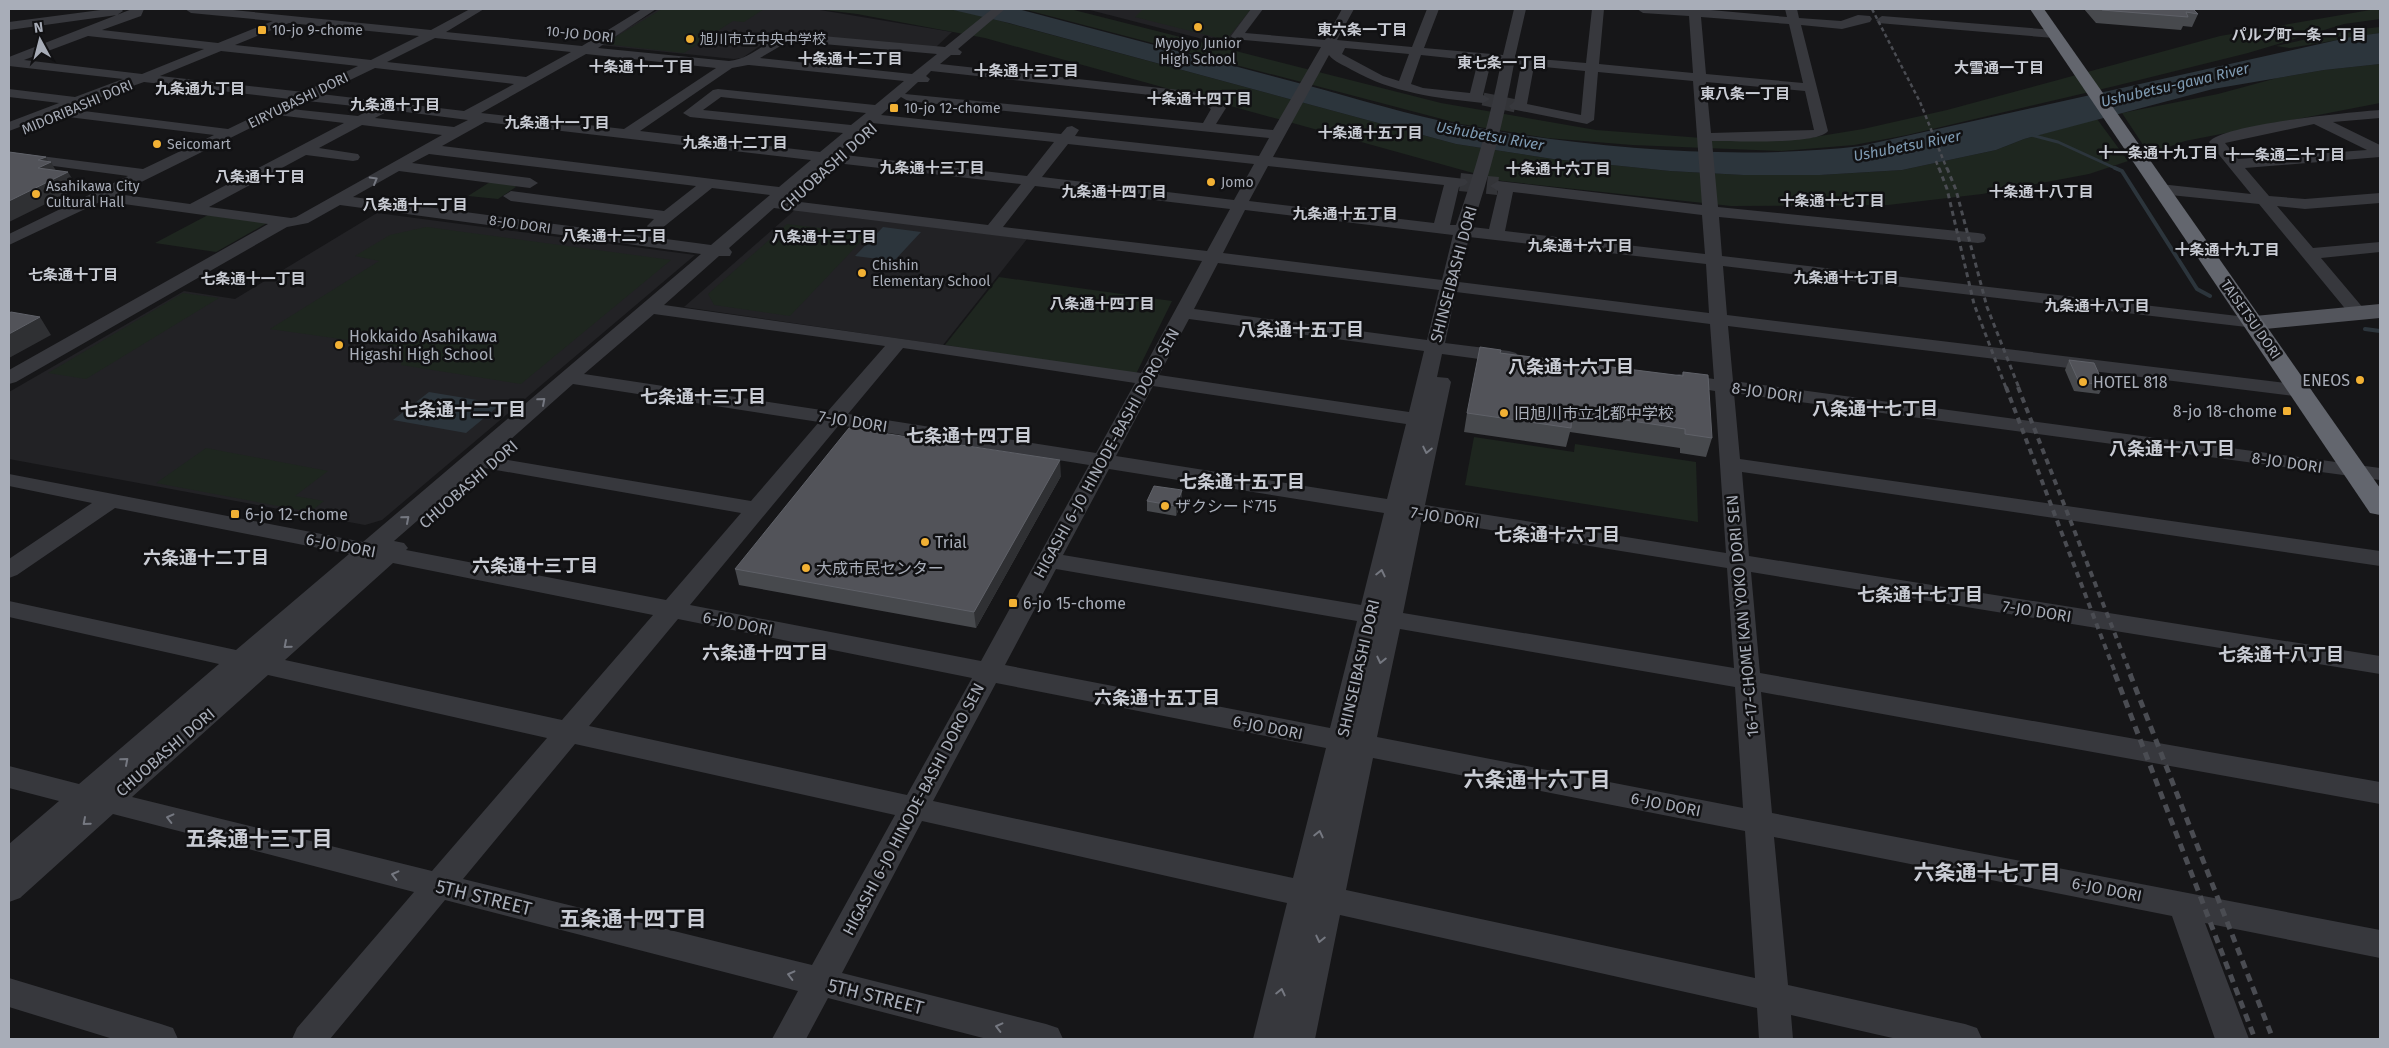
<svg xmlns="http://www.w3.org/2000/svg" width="2389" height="1048" viewBox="0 0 2389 1048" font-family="'Fira Sans','Noto Sans JP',sans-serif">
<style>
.built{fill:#222225}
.green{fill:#1e261f}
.water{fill:#2c353c}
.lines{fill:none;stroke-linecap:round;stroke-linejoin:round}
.stream-far1{stroke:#2c353c;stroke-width:3}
.stream{stroke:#2c353c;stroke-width:4}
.minor-tunnel-far1{stroke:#333438;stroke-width:13;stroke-dasharray:13 7;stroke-linecap:butt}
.minor-tunnel{stroke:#333438;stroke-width:18;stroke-dasharray:18 9;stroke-linecap:butt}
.minor{fill:#37383d;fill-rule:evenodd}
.major{fill:#53555c;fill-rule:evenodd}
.highway{fill:#63666e;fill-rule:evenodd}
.rail-far3{stroke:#4a4c52;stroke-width:2.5;stroke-dasharray:4 3;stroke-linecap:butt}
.rail-far2{stroke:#4a4c52;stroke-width:3;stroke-dasharray:5 4;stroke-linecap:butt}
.rail-far1{stroke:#4a4c52;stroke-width:4;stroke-dasharray:6 5;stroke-linecap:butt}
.rail{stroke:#4a4c52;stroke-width:5;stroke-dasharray:8 6;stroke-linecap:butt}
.wall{fill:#47494d}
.shaded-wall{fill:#2f3033}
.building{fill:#525359;stroke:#5f6168}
.oneway{stroke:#757881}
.poi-dot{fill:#f2b134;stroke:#111113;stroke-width:2}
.labels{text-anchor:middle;stroke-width:5;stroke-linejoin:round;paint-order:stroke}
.far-poi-label{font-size:14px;fill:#a8adb8;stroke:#111113;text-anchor:start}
.far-street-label{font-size:14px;fill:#a8adb8;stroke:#111113}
.far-neighbourhood-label{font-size:15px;font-weight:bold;fill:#c9ccd4;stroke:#111113}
.far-water-label{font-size:15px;font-style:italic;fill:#7f9bb3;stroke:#111113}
.street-label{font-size:16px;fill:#a8adb8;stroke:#111113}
.poi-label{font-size:16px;fill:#a8adb8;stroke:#111113;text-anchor:start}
.neighbourhood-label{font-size:18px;font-weight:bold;fill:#c9ccd4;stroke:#111113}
.near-street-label{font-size:19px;fill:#a8adb8;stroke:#111113}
.near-neighbourhood-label{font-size:21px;font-weight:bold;fill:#c9ccd4;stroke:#111113}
</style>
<rect width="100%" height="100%" fill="#161618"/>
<path class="built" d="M659,9H814L952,32L935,48L779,33L742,58L734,59L599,45Z
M1086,9H1253L1226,45Z
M796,209L1027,239L943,345L684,307Z
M377,213L695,255L382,520L365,525L9,459V392L184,291L235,299Z"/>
<path class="green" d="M662,9H764L744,22L733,21L684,53L604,44Z
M817,9H949L971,13L1456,144L1553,159L1670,171L1743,175H1820L1902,170L1996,150L2024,139L2097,119L2128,161L2089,174L1982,194L1888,205L1731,206L1502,181L985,38L857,14Z
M1023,9H1070L1441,103L1596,130L1729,140L1802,139L1863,129L1947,110L2220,36L2376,9H2380V19L2344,24L2248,53L2115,86L1907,135L1854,145L1782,151L1632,145L1547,138L1461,124Z
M1143,9H1251L1226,40L1135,17Z
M2380,27V33L2290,48L2276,46L2343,31Z
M2380,64V103L2185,141L2149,154L2122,113L2218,94L2277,78L2324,70Z
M490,182L514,185L516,187L498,199L468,196Z
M208,215L267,223L216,252L155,243Z
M787,224L868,234L790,316L714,305L708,294Z
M426,227H427L671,260L521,384L401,365L404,348L270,329L379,261L355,256L390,235Z
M999,277L1172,301L1136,374L945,345Z
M183,293L219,298L86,379L48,373Z
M1474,437L1574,452L1575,444L1696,462L1698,522L1465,485Z
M206,448L328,471L295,496L324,501L310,512L156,483Z"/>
<path class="water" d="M949,9H1018C1114,34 1210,60 1306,85C1358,99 1409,115 1461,125C1587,148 1735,161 1861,146L2351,37L2380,33V64L2324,70L2213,89L2024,139L1996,150L1902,170L1820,175H1743L1670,171L1553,159L1456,144L1009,23Z
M883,227L921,232L894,261L855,256Z
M429,392L501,404L466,433L393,420Z"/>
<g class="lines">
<path class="stream-far1" d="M2031,135L2058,142L2117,169"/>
<path class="stream" d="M2115,168L2122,171L2197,289L2210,296
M2365,329L2380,331"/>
<path class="minor-tunnel-far1" d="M1483,99L1516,106"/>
<path class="minor-tunnel" d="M1460,182L1498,186"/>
<path class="minor" d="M108,9H121L123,11L117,15L9,30V22Z
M132,9H144L141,16L102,30L218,43L273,21L191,13L185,9H223L431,30L470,9H484L446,32L582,46L642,9H656L598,48L729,61C752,59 767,39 789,33L945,47L992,9H1005L958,49L962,52L960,55H951L940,64L1188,91C1201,94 1217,97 1226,108L1216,124L1273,130L1321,47L1233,39L1231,36L1251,9H1263L1245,33L1325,40L1342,9H1354L1337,40L1412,47L1427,9H1439L1424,48L1503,55L1514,9H1526L1515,57L1586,63L1592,9H1604L1599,64L1693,73L1689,16L1643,13L1637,9H1700L1787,17L1785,9H1797L1799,18L1841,21L1858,15L1870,16L1872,19L1870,22L1842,29L1801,25L1828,131C1818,145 1733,141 1712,141L1718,207L1978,233L1984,234L1986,238L1984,242L1978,243L1719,217L1722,256L2255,318L2261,319L2264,323L2261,327L2255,328L1723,266L1727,315L2302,385L2309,387L2312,391L2309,395L2302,397L1728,326L1733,381L2380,468V480L1734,393L1740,459L2380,551V566L1742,472L1749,556L2380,656V674L1751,572L1760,673L2380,782V804L1761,692L1772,813L2380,930V958L2205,923L2249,1039H2215L2172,916L1774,837L1788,985L1965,1024L1977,1028L1982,1039H1897L1791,1015L1793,1039H1759L1757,1008L1340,915L1315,1039H1253L1287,903L922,821L842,973L1046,1024L1058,1028L1063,1039H987L828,998L806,1039H772L798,991L445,900L330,1039H292L297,1028L414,892L113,814L20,898L9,902V844L59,801L9,788V766L79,784L219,664L9,617V601L236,650L349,554L115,508L17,575L9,578V559L92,503L9,486V474L363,542L701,254L340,205L308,223L287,227L16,382L9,384V370L268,224L102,201L9,245V234L128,176L9,160V152L143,169L214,135L52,115L9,131V122L59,103L9,97V89L75,97L123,79L9,66V57ZM1701,17L1789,24L1803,83L1706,74ZM289,23L419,36L371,60L235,45ZM88,36L204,49L142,74L24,60ZM435,38L571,52L526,77L387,62ZM789,41L937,54L912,74L760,58ZM1345,48L1409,54L1399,81L1383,76L1342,54ZM221,51L358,66L304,92L160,76ZM586,54L716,68L624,129L481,113ZM1329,55C1334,62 1344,65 1352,70C1393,93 1436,98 1483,103L1490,99L1483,95L1491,62L1501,63C1490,119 1475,172 1456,225H1450L1459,187L1465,185L1468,182L1465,179L1273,157ZM1421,55L1478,61L1470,93L1423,88L1411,84ZM1514,64L1521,65L1514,102L1509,106L1511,109L1587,124L1594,120L1598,72L1693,81L1702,205L1498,181L1490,186L1498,191L1489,229L1472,227C1490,173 1504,120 1514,64ZM748,65H749L904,81L875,105L718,89L713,90L683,113L690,117L843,133L820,152L640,131L732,68ZM1534,66L1585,71L1581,115L1527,104ZM375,68L514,84L464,111L321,94ZM931,71L1187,99L1201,103L1211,109L1203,123L905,94L918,82H928L930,79L926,76ZM144,82L290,99L228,129L68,109ZM1706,82L1805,91L1814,130L1711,133ZM721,97L866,113L851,125L703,110ZM901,97L908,101L1269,138L1259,156L1075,136L1079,130L1072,126L1067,127L1061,134L881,115ZM307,101L373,108L358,116L291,109ZM390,110L468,120L454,127L375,118ZM277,115L344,123L190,204L117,194ZM485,122L811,160L779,187L442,146ZM872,123L1054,142L1027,176L836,154ZM362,125L442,135L296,217L291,218L209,207L306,155L353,161L358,160L360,157L358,154L319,148ZM1068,144L1254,164L1234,200L1042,177ZM429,154L696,186L664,211L511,191L503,196L511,201L654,219L647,226L649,229H661L712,188L770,195L711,245L353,197L399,171L530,188L538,183L530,178L412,163ZM827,162L1021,184L988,225L784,200L787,197L798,196L800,193L796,189ZM1268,166L1444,185L1434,223L1249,201ZM1035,186L1230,209L1207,251L1003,227ZM1513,192L1702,215L1705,254L1505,231ZM774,208L1202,261L1141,373L664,305L719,256H730L732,252L729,248ZM1245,210L1453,235L1442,280L1223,253ZM1469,237L1706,264L1709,313L1459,282ZM1218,263L1439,290L1427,340L1194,309ZM1456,292L1710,324L1714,379L1679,374L1672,376L1669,380L1672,384L1715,391L1726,553L1425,505L1451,382L1448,378L1437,377L1442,354L1509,363L1516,361L1519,357L1516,353L1509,351L1445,343ZM654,314L885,346L828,411L584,374ZM1189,319L1424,351L1409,412L1159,375ZM903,348L1135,383L1096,453L848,414ZM573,384L819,422L751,501L491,457ZM1153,386L1406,424L1387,499L1116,456ZM839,425L1089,465L981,661L690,605ZM479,467L741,513L666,600L406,550L408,548L404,543L394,541ZM1109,469L1384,513L1361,605L1063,555ZM1422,519L1727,568L1734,668L1403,613ZM393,563L653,615L562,720L285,660ZM1056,569L1357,621L1330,728L1005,665ZM678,619L972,678L907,795L589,726ZM1400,629L1735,687L1743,808L1377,737ZM268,675L547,738L432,871L132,797ZM996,683L1326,748L1293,878L933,801ZM575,744L895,815L812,965L463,879ZM1373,758L1745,831L1755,978L1346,890Z
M1882,16L2054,30L2060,34L2054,38L1878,23L1876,20Z
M2380,110V118L2333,122L2380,145V157L2245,168L2269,196L2305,199L2380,193V203L2305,209L2277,206L2313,248L2380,242V252L2321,258L2364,309L2367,313L2364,317H2352L2259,204L2160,194L2152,189L2160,184L2251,194L2211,145L2209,142C2222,124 2353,112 2380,110ZM2314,124L2367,150L2238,159L2225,143Z
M9,978L161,1024L173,1028L178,1039H113L9,1007Z"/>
<path class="major" d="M2380,304V318L2255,330L2247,328L2244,323L2247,318L2255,316Z"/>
<path class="highway" d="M2030,9H2044L2380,488V515L2370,513Z"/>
<path class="rail-far3" d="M1872,9L1920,102L1947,169
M1936,161L1939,169"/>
<path class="rail-far2" d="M1939,168L1947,189L1974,304L2006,388
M1947,168L1956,190L1987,307L2019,388"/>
<path class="rail-far1" d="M2006,387L2116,675
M2018,387L2131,675"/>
<path class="rail" d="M2115,674L2255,1039
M2130,674L2273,1039"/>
</g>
<path class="wall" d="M2084,9H2193L2198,14L2192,27L2183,26L2181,30L2096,23Z
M1500,353L1682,376L1683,372L1712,438L1706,457L1680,453V448L1570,432L1566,447L1464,432L1467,413Z
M2069,360L2104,385L2099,394L2074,391L2065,370Z
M1061,476L976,628L739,585L735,569Z
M1182,490V500L1176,516L1147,511V501Z"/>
<path class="shaded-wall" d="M46,157L49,163L51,162L59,176L68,172L78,188L9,222V201L38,168V160Z
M40,317L51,335L9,358V334Z
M1060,460L1061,476L976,628L974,612Z
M1182,490V500L1176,516V506Z"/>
<path class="building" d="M2101,9H2193L2198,14L2186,12L2188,17L2102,10Z
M9,152L46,157L38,160L51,162L38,168L68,172L9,201Z
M11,312L40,317L9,334V313Z
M1480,347L1501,350L1500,353L1683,376V372L1708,375L1712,438L1685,434V429L1572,412L1571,428L1467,413Z
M2069,360L2094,363L2104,385L2079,382Z
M849,428L1060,460L974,612L735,569Z
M1154,486L1182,490L1176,506L1147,501Z"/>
<defs><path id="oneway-chevron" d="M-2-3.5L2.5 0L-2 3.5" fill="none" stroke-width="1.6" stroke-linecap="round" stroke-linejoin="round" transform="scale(1.25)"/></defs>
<g class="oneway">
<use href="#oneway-chevron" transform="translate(374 180) rotate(-30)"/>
<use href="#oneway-chevron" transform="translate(542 401) rotate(-41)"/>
<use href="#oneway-chevron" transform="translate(1427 450) rotate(102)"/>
<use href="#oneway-chevron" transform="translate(406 519) rotate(-41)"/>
<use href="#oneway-chevron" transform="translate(1381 573) rotate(-77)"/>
<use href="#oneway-chevron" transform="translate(287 645) rotate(139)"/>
<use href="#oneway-chevron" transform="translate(1381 660) rotate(103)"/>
<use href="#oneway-chevron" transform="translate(125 761) rotate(-41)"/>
<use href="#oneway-chevron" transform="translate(170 818) rotate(-166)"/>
<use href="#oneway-chevron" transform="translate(86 822) rotate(139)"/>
<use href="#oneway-chevron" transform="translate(1319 834) rotate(-77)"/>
<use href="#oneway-chevron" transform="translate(395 875) rotate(-166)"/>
<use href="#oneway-chevron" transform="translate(1320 939) rotate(103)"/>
<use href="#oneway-chevron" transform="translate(791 975) rotate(-166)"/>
<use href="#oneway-chevron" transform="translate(1281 992) rotate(-77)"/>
<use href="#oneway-chevron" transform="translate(999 1027) rotate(-166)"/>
</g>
<g class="poi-dot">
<circle cx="1198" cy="27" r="5"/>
<rect x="257" y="25" width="10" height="10" rx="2.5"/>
<circle cx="690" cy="39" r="5"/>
<rect x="889" y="103" width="10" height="10" rx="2.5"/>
<circle cx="157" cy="144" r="5"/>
<circle cx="1211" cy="182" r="5"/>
<circle cx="36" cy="194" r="5"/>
<circle cx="862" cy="273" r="5"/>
<circle cx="339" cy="345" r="5"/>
<circle cx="2360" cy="380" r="5"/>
<circle cx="2083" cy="382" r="5"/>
<rect x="2282" y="406" width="10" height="10" rx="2.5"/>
<circle cx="1504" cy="413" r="5"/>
<circle cx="1165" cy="506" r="5"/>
<rect x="230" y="509" width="10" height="10" rx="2.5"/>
<circle cx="925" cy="542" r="5"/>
<circle cx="806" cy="568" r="5"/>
<rect x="1008" y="598" width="10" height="10" rx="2.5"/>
</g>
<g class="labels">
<g class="far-poi-label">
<text x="272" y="35">10-jo 9-chome</text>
<text x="700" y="44">旭川市立中央中学校</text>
<text x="1198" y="48" text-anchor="middle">Myojyo Junior<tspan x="1198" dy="16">High School</tspan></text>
<text x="904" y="113">10-jo 12-chome</text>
<text x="167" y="149">Seicomart</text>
<text x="1221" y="187">Jomo</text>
<text x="46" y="191">Asahikawa City<tspan x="46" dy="16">Cultural Hall</tspan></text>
<text x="872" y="270">Chishin<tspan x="872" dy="16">Elementary School</tspan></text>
</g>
<g class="far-street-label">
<text transform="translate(580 34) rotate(6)" y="5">10-JO DORI</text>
<text transform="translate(298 100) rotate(-26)" y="5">EIRYUBASHI DORI</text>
<text transform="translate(77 107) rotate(-23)" y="5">MIDORIBASHI DORI</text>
<text transform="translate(520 224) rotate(8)" y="5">8-JO DORI</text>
<text transform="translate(2251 319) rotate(55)" y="5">TAISETSU DORI</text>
</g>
<g class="far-neighbourhood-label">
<text x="1362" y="35">東六条一丁目</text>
<text x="2299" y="40">パルプ町一条一丁目</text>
<text x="850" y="64">十条通十二丁目</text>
<text x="1502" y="68">東七条一丁目</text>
<text x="641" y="72">十条通十一丁目</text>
<text x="1999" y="73">大雪通一丁目</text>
<text x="1026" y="76">十条通十三丁目</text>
<text x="200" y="94">九条通九丁目</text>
<text x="1745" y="99">東八条一丁目</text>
<text x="1199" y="104">十条通十四丁目</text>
<text x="395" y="110">九条通十丁目</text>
<text x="557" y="128">九条通十一丁目</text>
<text x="1370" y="138">十条通十五丁目</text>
<text x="735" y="148">九条通十二丁目</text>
<text x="2158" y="158">十一条通十九丁目</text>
<text x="2285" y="160">十一条通二十丁目</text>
<text x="932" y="173">九条通十三丁目</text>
<text x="1558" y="174">十条通十六丁目</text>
<text x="260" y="182">八条通十丁目</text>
<text x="1114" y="197">九条通十四丁目</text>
<text x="2041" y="197">十条通十八丁目</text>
<text x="1832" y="206">十条通十七丁目</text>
<text x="415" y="210">八条通十一丁目</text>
<text x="1345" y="219">九条通十五丁目</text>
<text x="614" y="241">八条通十二丁目</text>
<text x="824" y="242">八条通十三丁目</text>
<text x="1580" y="251">九条通十六丁目</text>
<text x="2227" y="255">十条通十九丁目</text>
<text x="73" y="280">七条通十丁目</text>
<text x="1846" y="283">九条通十七丁目</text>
<text x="253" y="284">七条通十一丁目</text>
<text x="1102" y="309">八条通十四丁目</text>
<text x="2097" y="311">九条通十八丁目</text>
</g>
<g class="far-water-label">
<text transform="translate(2175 85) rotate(-13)" y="5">Ushubetsu-gawa River</text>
<text transform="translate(1490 136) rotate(10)" y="5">Ushubetsu River</text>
<text transform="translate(1907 146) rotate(-11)" y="5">Ushubetsu River</text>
</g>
<g class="street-label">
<text transform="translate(828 167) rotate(-42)" y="6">CHUOBASHI DORI</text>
<text transform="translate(1453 274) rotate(-75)" y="6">SHINSEIBASHI DORI</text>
<text transform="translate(1767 392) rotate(8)" y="6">8-JO DORI</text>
<text transform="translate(853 421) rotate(9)" y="6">7-JO DORI</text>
<text transform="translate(1106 453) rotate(-61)" y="6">HIGASHI 6-JO HINODE-BASHI DORO SEN</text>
<text transform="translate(2287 462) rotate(8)" y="6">8-JO DORI</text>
<text transform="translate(468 484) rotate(-41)" y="6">CHUOBASHI DORI</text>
<text transform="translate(1445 517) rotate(9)" y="6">7-JO DORI</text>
<text transform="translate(341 545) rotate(11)" y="6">6-JO DORI</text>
<text transform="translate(2037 611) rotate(9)" y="6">7-JO DORI</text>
<text transform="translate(1742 616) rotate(-95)" y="6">16-17-CHOME KAN YOKO DORI SEN</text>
<text transform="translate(738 623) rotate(11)" y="6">6-JO DORI</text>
<text transform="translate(1358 668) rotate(-77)" y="6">SHINSEIBASHI DORI</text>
<text transform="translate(1268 727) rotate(11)" y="6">6-JO DORI</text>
<text transform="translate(165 752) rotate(-41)" y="6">CHUOBASHI DORI</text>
<text transform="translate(1666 804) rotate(11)" y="6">6-JO DORI</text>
<text transform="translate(913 809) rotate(-62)" y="6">HIGASHI 6-JO HINODE-BASHI DORO SEN</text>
<text transform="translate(2107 889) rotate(11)" y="6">6-JO DORI</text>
</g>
<g class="poi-label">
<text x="349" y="342">Hokkaido Asahikawa<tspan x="349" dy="18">Higashi High School</tspan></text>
<text x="2350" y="386" text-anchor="end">ENEOS</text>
<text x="2093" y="388">HOTEL 818</text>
<text x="2277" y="417" text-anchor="end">8-jo 18-chome</text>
<text x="1514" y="419">旧旭川市立北都中学校</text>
<text x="1175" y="512">ザクシード715</text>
<text x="245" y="520">6-jo 12-chome</text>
<text x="935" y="548">Trial</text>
<text x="816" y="574">大成市民センター</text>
<text x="1023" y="609">6-jo 15-chome</text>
</g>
<g class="neighbourhood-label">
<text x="1301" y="336">八条通十五丁目</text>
<text x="1571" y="373">八条通十六丁目</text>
<text x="703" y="403">七条通十三丁目</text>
<text x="1875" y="415">八条通十七丁目</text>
<text x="463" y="416">七条通十二丁目</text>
<text x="969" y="442">七条通十四丁目</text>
<text x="2172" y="455">八条通十八丁目</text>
<text x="1242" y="488">七条通十五丁目</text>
<text x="1557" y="541">七条通十六丁目</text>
<text x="206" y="564">六条通十二丁目</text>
<text x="535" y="572">六条通十三丁目</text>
<text x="1920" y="601">七条通十七丁目</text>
<text x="765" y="659">六条通十四丁目</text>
<text x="2281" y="661">七条通十八丁目</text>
<text x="1157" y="704">六条通十五丁目</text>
</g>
<g class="near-street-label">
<text transform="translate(484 897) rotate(14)" y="7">5TH STREET</text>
<text transform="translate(876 996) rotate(14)" y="7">5TH STREET</text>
</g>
<g class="near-neighbourhood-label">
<text x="1537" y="787">六条通十六丁目</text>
<text x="259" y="846">五条通十三丁目</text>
<text x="1987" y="880">六条通十七丁目</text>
<text x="633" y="926">五条通十四丁目</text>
</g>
</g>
<rect width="2389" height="1048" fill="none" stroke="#a8adb8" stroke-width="20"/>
<g transform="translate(40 40) rotate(353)" stroke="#111113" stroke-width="4" paint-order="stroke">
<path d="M0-4L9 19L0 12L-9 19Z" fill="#a8adb8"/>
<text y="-8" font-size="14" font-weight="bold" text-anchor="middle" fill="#a8adb8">N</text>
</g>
</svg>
